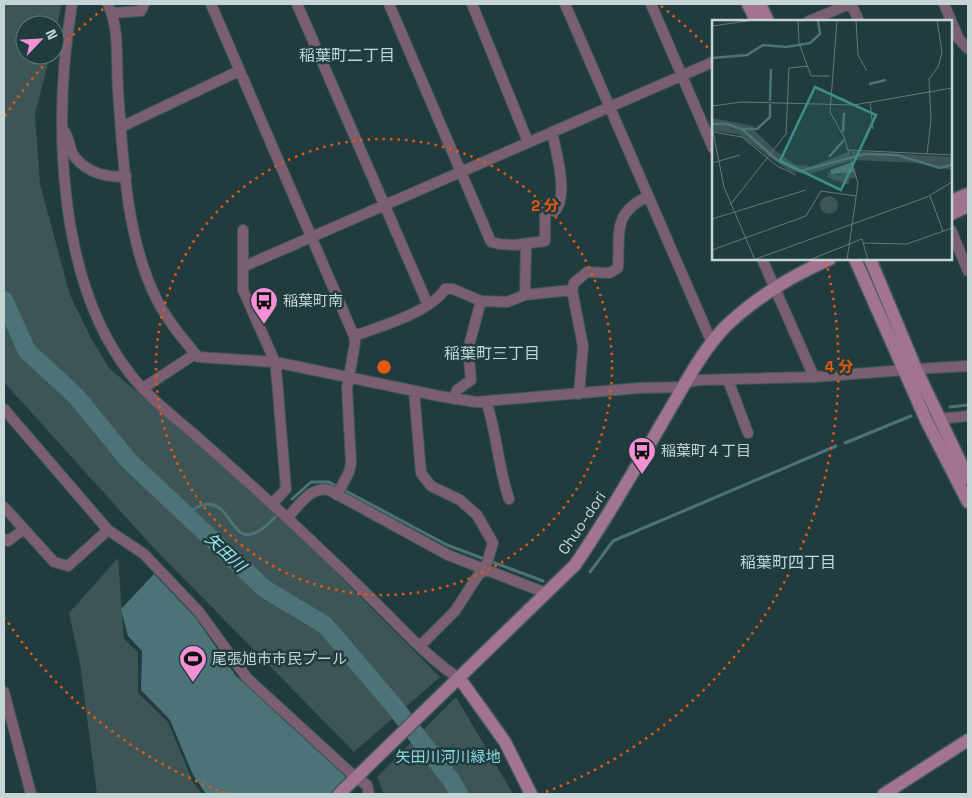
<svg xmlns="http://www.w3.org/2000/svg" width="972" height="798" viewBox="0 0 972 798" font-family="'Space Grotesk','Noto Sans JP',sans-serif">
<style>
.green{fill:#3e5558}
.water{fill:#4c7478}
.lines{fill:none;stroke-linecap:round;stroke-linejoin:round}
.stream{stroke:#4c7478;stroke-width:3}
.river{stroke:#4c7478;stroke-width:18}
.street-casing{stroke:#3f585a;stroke-width:12}
.secondary-casing{stroke:#3f585a;stroke-width:15}
.street{stroke:#7c5e71;stroke-width:10}
.secondary{stroke:#a27492;stroke-width:12}
.ring{fill:none;stroke:#e8590c;stroke-width:2.5;stroke-dasharray:2.5 5}
.labels{text-anchor:middle;stroke-width:5;stroke-linejoin:round;paint-order:stroke}
.poi-label{font-size:15px;fill:#c5d5d6;stroke:#213c3f;text-anchor:start}
.street-label{font-size:15px;fill:#c5d5d6;stroke:#213c3f}
.park-label{font-size:15px;fill:#8cd8df;stroke:#213c3f}
.neighbourhood-label{font-size:16px;fill:#b9d9dc;stroke:#213c3f}
.water-label{font-size:16px;font-style:italic;fill:#9eeaf1;stroke:#213c3f}
.inset-river{fill:none;stroke:#4c7478;stroke-width:2.5}
.inset-road{fill:none;stroke:#63797b;stroke-width:1}
.view{fill:#3c8e88;fill-opacity:0.15;stroke:#3c8e88;stroke-width:2.5}
.inset-edge{fill:none;stroke:#c5d5d6;stroke-width:2.5}
.centre{fill:#e8590c;stroke:#213c3f;stroke-width:2.5}
.ring-label{font-size:15px;text-anchor:middle;font-weight:bold;fill:#e8590c;stroke:#213c3f;stroke-width:5;stroke-linejoin:round;paint-order:stroke}
</style>
<rect width="100%" height="100%" fill="#213c3f"/>
<path class="green" d="M4,4H62L55,33V25H25V55H50L35,114L40,184L70,295L91,338L109,368L262,498L440,677L354,752L151,545L4,382Z
M118,558L124,639L138,652V693L168,722L193,782L202,794H97L80,664L69,613Z
M456,697L513,794H384L377,777Z"/>
<path class="water" d="M154,574L195,617L236,676L346,777L330,794H206L193,775L170,720L141,690L142,651L128,636L121,609Z"/>
<g class="lines">
<path class="stream" d="M950,407L968,405
M845,443L911,416
M292,499L311,482H329L447,545L543,581
M185,514C191,512 197,506 203,505C237,497 229,566 275,517
M590,572L613,541L836,446"/>
<path class="river" d="M4,300L27,351L76,396L129,461L265,589L325,625L395,707L451,780L459,794"/>
<defs>
<path id="street" d="M72,4C53,118 56,280 131,375C148,397 173,416 195,435C230,466 266,498 300,530C329,557 357,584 385,612C408,635 432,661 460,679
M108,4C120,30 116,62 118,90C123,158 126,241 158,302C169,323 184,340 198,357L275,362L439,396L476,402L639,388L683,387
M211,4L354,336L355,343L347,388L351,463L349,472L337,495
M297,4L428,305
M389,4L491,242C510,248 526,243 545,241V211H555C569,196 556,151 552,132
M472,4L528,142
M565,4L712,343
M651,4L713,148
M851,4L859,21
M944,4L959,39L968,49
M112,13L141,11L144,4
M809,21L850,4
M121,127L239,71
M64,131C70,138 69,149 74,156C87,173 107,178 126,176
M243,230V290L275,362L277,380L286,489L272,504
M951,230L968,271
M762,259L814,377
M245,266L713,62
M525,295L526,244
M354,336C379,327 431,312 445,289H453L481,301L507,302L525,295L572,290
M916,369L968,366
M728,380L748,433
M686,383L699,380L814,377L905,370
M143,388L195,354
M414,391L421,473L431,486L460,500L477,515L493,543L485,569
M579,394L583,346L572,290L574,283L587,272L610,273L618,268C620,234 612,213 647,197
M454,399L457,390L471,380L468,349L481,301
M486,401C497,433 498,467 509,499
M4,409L108,530L144,554L199,612L247,678L355,777L367,785L369,794
M938,419L968,416
M4,507L54,562L68,566L108,530
M287,518C299,506 310,486 329,490L448,555L546,593
M4,539L8,541L24,529
M420,646L455,611L479,574L486,570
M4,692L31,794"/>
<path id="secondary" d="M748,4L756,21
M760,4L768,21
M951,201L968,194
M951,214L968,206
M855,259L926,420L968,502
M870,259L916,369L968,478
M460,679L505,742L531,794
M339,794L575,565C608,517 637,466 666,416C684,386 701,352 725,327C756,297 791,276 830,259
M884,794L968,740"/>
</defs>
<use href="#street" class="street-casing"/>
<use href="#secondary" class="secondary-casing"/>
<use href="#street" class="street"/>
<use href="#secondary" class="secondary"/>
</g>
<g class="ring">
<circle cx="384" cy="367" r="228"/>
<path d="M225 793A455 455 0 0 1 5 618M5 116A455 455 0 0 1 51 57M57 51A455 455 0 0 1 107 6M661 6A455 455 0 0 1 711 51M826 261A455 455 0 0 1 543 793"/>
</g>
<defs>
<symbol id="bus-pin" viewBox="-11 -11 22 30"><path d="M0 17L-7.5 6A9.5 9.5 0 1 1 7.5 6Z" fill="#f491d4" stroke="#213c3f"/><path d="M-5-6H5V4H4V6H2V4H-2V6H-4V4H-5ZM-3.5-4V0h7V-4ZM-3.5 1.2v1.5H-2V1.2ZM2 1.2v1.5H3.5V1.2Z" fill="#111"/></symbol>
<symbol id="stadium-pin" viewBox="-11 -11 22 30"><path d="M0 17L-7.5 6A9.5 9.5 0 1 1 7.5 6Z" fill="#f491d4" stroke="#213c3f"/><path d="M0-5a6.5 5 0 1 0 0 10a6.5 5 0 1 0 0-10ZM-3.5-1.8h7v3.6h-7Z" fill="#111"/></symbol>
</defs>
<g fill-rule="evenodd">
<use href="#bus-pin" x="248" y="285" width="32" height="43"/>
<use href="#bus-pin" x="626" y="435" width="32" height="43"/>
<use href="#stadium-pin" x="177" y="643" width="32" height="43"/>
</g>
<g class="labels">
<g class="poi-label">
<text x="283" y="306">稲葉町南</text>
<text x="661" y="456">稲葉町４丁目</text>
<text x="212" y="664">尾張旭市市民プール</text>
</g>
<g class="street-label">
<text transform="translate(582 523) rotate(-56)" y="5">Chuo-dori</text>
</g>
<g class="park-label">
<text x="448" y="762">矢田川河川緑地</text>
</g>
<g class="neighbourhood-label">
<text x="347" y="61">稲葉町二丁目</text>
<text x="492" y="359">稲葉町三丁目</text>
<text x="788" y="568">稲葉町四丁目</text>
</g>
<g class="water-label">
<text transform="translate(226 552) rotate(43)" y="6">矢田川</text>
</g>
</g>
<g transform="translate(712 20)">
<rect width="240" height="240" fill="#213c3f"/>
<path d="M0,98L42,106L41,109L64,131L84,145L100,146L136,132L138,141L98,154L77,151L26,114L0,111ZM138,131L240,137V150L206,143L141,140ZM143,151L145,158L137,159V165L117,158L115,152L126,155ZM108 185a9 9 0 1 1 18 0a9 9 0 1 1-18 0Z" fill="#3e5558"/>
<path d="M140,142L143,151L139,153L119,154L118,150Z" fill="#4c7478"/>
<path class="inset-river" d="M0,38L35,35L51,25L74,27L98,23L108,14L106,0M157,64L174,60M58,81L59,49M0,104H15L30,109L65,140L88,151L153,134L185,135L228,148L240,145M30,109H45L58,97V84M131,112L132,93M117,137L132,120"/>
<path class="inset-road" d="M86,0L87,23L99,56H118M125,0L118,92L132,117L146,163L135,240M144,0L146,35L155,51M0,6L42,0M158,82L161,109M0,86L30,82L142,85L240,68M1,112L12,167L43,240M1,112L30,117L65,146L84,155M136,130L240,135M215,134L219,100L217,59L226,47L230,32L225,0M0,143L28,135M218,176L231,211M18,185L74,114L77,48L96,46M0,199L94,170M151,223L195,224L240,208M0,230L94,196L109,171L144,176M41,240L215,177L240,162M97,240L150,219L156,240"/>
<path class="view" d="M103,67L164,95L129,170L68,141Z"/>
<rect width="240" height="240" class="inset-edge"/>
</g>
<circle cx="384" cy="367" r="8" class="centre"/>
<g class="ring-label">
<text x="545" y="211">2 分</text>
<text x="839" y="372">4 分</text>
</g>
<rect width="972" height="798" fill="none" stroke="#c5d5d6" stroke-width="10"/>
<g transform="translate(40 40) rotate(65)"><circle r="24" fill="#213c3f" stroke="#63797b"/>
<path d="M0-4L9 19L0 12L-9 19Z" fill="#f491d4"/>
<text y="-8" font-size="14" font-weight="bold" text-anchor="middle" fill="#c5d5d6">N</text>
</g>
</svg>
